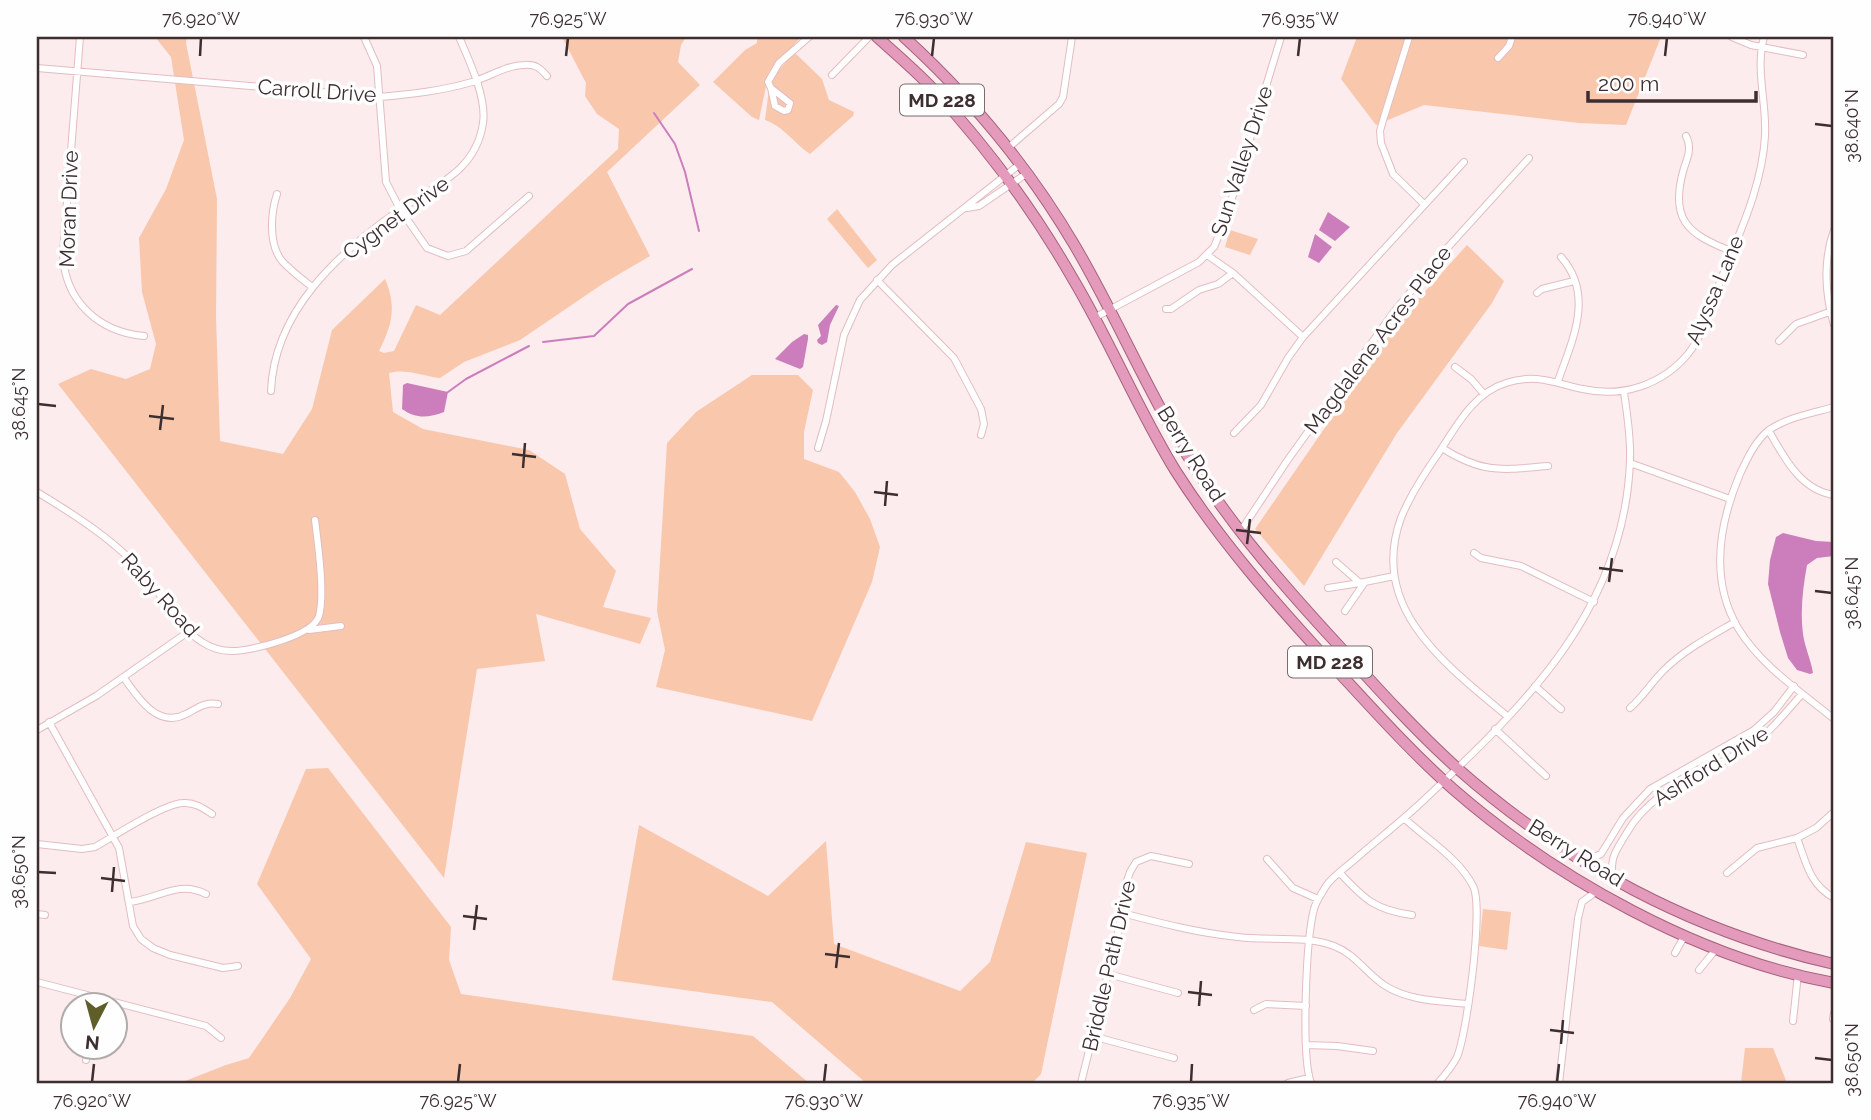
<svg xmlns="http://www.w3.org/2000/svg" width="1871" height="1120" viewBox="0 0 1871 1120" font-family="Raleway,sans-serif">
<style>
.green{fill:#f9c7ac}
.water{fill:#cc7ebc}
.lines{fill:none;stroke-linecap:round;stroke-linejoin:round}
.stream{stroke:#cc7ebc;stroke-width:2}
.minor-casing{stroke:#e2bdc0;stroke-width:8}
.trunk-casing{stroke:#a6637e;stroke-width:12}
.minor{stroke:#fff;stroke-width:6}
.trunk{stroke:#e49aba;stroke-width:10}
.ticks{fill:none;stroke:#3d2e30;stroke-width:2.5}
.labels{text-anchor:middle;stroke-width:7;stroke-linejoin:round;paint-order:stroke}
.shield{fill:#fefefe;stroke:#776c6e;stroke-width:2}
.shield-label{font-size:19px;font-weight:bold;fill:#3d2e30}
.street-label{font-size:21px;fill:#3d2e30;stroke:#fefefe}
.neatline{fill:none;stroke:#3d2e30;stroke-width:2.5}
.ticks-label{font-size:18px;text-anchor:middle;fill:#3d2e30}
</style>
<rect width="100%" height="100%" fill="#fceced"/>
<path class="green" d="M155,37H187L186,43L217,199L216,317L220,441L283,454L312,409L332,330L385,279C397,307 392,325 379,351L384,353L394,351L416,305L440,315L618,149L619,129L597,114L585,96L586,83L562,37H686L681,45L678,62L700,85L607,172L650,256L604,283L520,340L464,362L440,378C424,376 404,368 389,373L393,412L423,429L529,450L565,474L580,529L616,571L603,607L651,618L640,644L536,614L545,661L477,669L444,878L58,384L91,369L126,379L150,369L156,344L142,292L139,238L166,189L184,140L171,57Z
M757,37H801L769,72L759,120L752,117L713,82L745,50L757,43Z
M1357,37H1661L1626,125L1579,123L1424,105L1376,125L1341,79Z
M794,52L822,79L829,100L854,112L853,116L810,154C794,143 783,126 765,120L770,81Z
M837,209L877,260L868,268L827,219Z
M1230,230L1258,239L1250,255L1225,247Z
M1467,245L1504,281L1492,303L1397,433L1304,586L1255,529L1400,319Z
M752,375H798L813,390L804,432V459L839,472L855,492L870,519L880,547L872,582L812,721L656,687L665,650L657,611L667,443L696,412Z
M328,768L451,927L449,960L461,994L753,1036L809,1083H180L226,1065L249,1058L290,998L311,959L257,884L306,769Z
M639,825L768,896L826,841L834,944L960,991L990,962L1026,842L1087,853L1041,1074L1032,1083H866L772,1002L612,980Z
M1483,909L1511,912L1507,950L1479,946Z
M1745,1048H1773L1787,1083H1741Z"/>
<path class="water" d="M1328,212L1350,227L1335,241L1319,230Z
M1315,234L1332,247L1319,263L1308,257Z
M836,305L839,306L830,325L827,342L822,345L818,343L817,340L821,336L818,325Z
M804,334L808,335V339L803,367L800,369L775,359L792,342Z
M407,383L448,392L444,412C428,418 416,419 402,409L403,385Z
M1783,533L1816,541L1834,542V556L1817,558L1807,565C1803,587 1800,611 1803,634C1805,648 1811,660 1813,673L1810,674L1797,670L1788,658L1780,632L1768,584L1770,560L1776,537Z"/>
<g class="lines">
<path class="stream" d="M654,113L675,144L685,172L699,231
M543,342L594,336L628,304L692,269
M448,392L466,379L529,346"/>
<defs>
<path id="minor" d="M80,37L63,253C64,300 98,332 144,336
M364,37L377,66L386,182L400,209L427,248L448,256L466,251L529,196
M1409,37L1384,117L1380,131L1381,143L1393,174L1424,204
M1732,37L1751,45L1803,55
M1498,58L1509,46L1512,37
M37,68L380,97C412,94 441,91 472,82C489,77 507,65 524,65C536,64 540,68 547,76
M832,75L869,37
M771,88L768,82L779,63L809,37
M771,88L790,103L788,110L784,111L775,106Z
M1686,136C1692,147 1688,157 1684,168C1669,219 1687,234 1731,251
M1008,148L1059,104L1063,97L1072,37
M277,194C271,212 268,244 282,261C290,270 302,279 312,287
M967,208L979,206L1026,174
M1834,230C1823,261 1825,294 1834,325
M1207,255L1233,273L1303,337
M877,280L954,358L981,409L984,424L981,435
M1537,293L1542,289L1574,281
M1166,309H1171L1199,290L1218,284L1233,273
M1094,318L1199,262L1214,247L1226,218L1281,37
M1779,341L1796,324L1832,311
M1455,367L1471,379L1484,394
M1558,381C1572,341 1595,295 1561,257
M271,391C274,312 337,254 398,211C434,186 476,172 483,123C487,98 469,60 459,37
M1834,407C1813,413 1788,417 1769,430C1755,441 1747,459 1740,474C1719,524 1709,579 1738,628C1760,665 1801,692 1834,719
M1769,431C1784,457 1800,490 1834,495
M1234,433L1261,405L1288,358L1303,337L1464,162
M818,448L826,421L844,335L860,300L892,265L1020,164
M1442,448C1483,474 1502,470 1548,466
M1630,463L1730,499
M37,492C73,514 110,537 140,569C161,592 175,625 202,642C211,648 221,651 232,651C251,651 313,636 319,616C325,594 318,544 315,520
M1240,532L1287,461L1393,313L1440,256L1529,158
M1474,553L1481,558L1521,566L1594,602
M1336,562L1360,583L1394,576
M1328,588L1360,583
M1345,611L1365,582
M309,630L341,626
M124,678C138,697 157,729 186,714C198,708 204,702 218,704
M1535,686L1561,709
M1630,708C1643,697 1651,683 1663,671C1684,650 1709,637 1735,622
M1507,716C1446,665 1368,608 1401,518C1410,495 1424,474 1438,454C1456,427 1473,393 1506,383C1536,373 1554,383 1583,389C1622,398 1662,385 1688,354C1703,335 1709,310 1718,287C1737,238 1762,189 1765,136C1767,103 1755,70 1764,37
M49,722L119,848L133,926L141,939L153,948L170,955L223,968L238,966
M1495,729L1546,776
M37,730L96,696L188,632
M1404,818C1426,839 1459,858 1473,886C1484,906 1467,1034 1457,1057C1452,1067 1445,1075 1438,1083
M1797,838C1806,862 1809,884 1834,898
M37,844L82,849L95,847C114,836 163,804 183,803C194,802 203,808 212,814
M1578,855L1592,858L1601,854L1623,818L1650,789L1754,730L1774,712L1794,686
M1267,859L1293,888L1318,899
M1340,873C1364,899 1375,910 1412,915
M1727,873L1757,848L1797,838L1816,828L1834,812
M1612,879C1611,856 1614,854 1626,834C1653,786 1705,775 1748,747C1770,733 1785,713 1802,694
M130,902C160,898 178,880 206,894
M1122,913C1160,923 1198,933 1238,937C1267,941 1306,935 1334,946C1355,954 1366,973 1384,985C1408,1001 1440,1001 1467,1004
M37,914L45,915
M1675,953L1685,935
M1699,970L1717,948
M1108,974L1178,993
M37,982L206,1026L221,1038
M1254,1010L1266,1004L1306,1006
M1833,1019L1834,1013
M1793,1021L1798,974
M1092,1036L1174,1058
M1306,1045L1337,1046L1373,1051
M86,1060L90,1046
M1081,1083L1119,929L1125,887L1130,872L1136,862L1151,856L1189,864
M1288,1083L1309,1078
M1311,1083C1301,1056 1306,939 1314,909C1316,901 1322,893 1326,886C1333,876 1344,869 1353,861C1377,840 1402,821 1425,799C1527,703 1625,608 1630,460C1631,437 1627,414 1624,392
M1559,1083L1578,918L1582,902L1597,891"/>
<path id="trunk" d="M877,37C896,54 916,71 933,89C987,147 1034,211 1073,279C1110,341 1137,408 1175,470C1220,541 1275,603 1332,665C1371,707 1410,751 1453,789C1555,878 1700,959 1834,983
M904,37C971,98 1029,168 1075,246C1111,307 1139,372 1174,433C1219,512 1278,580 1340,647C1378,689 1416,731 1458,769C1566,864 1694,932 1834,964"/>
</defs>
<use href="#minor" class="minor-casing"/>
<use href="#trunk" class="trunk-casing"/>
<use href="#minor" class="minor"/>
<use href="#trunk" class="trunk"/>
</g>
<path class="ticks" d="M200,56L201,38M566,56L568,38M932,56L934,38M1298,56L1300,38M1665,56L1667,38M1815,124L1832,126M38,404L56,406M149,416L174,419M160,430L163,405M512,454L536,457M523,468L525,443M874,492L898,495M885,506L887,481M1236,530L1261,533M1247,544L1250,519M1599,568L1623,571M1609,582L1612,558M1815,591L1832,593M38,872L56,873M101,878L125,881M112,892L114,867M463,916L487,919M474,930L477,905M825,954L850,957M836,968L839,943M1188,992L1212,995M1199,1006L1201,981M1550,1030L1574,1033M1561,1044L1563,1020M1815,1058L1832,1060M92,1082L94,1064M458,1082L460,1064M824,1082L826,1064M1191,1082L1192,1064M1557,1082L1559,1064"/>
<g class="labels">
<g class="shield">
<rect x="900" y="84.5" width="84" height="31" rx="5"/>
<rect x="1288" y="646.5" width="84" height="31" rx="5"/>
</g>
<g class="shield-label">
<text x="942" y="107">MD 228</text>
<text x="1330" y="669">MD 228</text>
</g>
<g class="street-label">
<text transform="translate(317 91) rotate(4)" y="7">Carroll Drive</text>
<text transform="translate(1242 161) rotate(-72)" y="7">Sun Valley Drive</text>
<text transform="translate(69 209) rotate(-88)" y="7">Moran Drive</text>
<text transform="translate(396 218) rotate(-36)" y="7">Cygnet Drive</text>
<text transform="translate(1715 290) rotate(-67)" y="7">Alyssa Lane</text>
<text transform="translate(1378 340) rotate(-53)" y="7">Magdalene Acres Place</text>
<text transform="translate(1191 454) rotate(58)" y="7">Berry Road</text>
<text transform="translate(160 595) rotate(48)" y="7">Raby Road</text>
<text transform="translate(1711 766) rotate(-32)" y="7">Ashford Drive</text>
<text transform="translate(1576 853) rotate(32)" y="7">Berry Road</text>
<text transform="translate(1109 966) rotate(-77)" y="7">Briddle Path Drive</text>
</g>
</g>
<rect width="1871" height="1120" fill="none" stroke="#fefefe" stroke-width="77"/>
<g transform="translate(94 1026) rotate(186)"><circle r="33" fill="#fefefe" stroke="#b1abac" stroke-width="2"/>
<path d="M0-5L12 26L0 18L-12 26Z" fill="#5f5d29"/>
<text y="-10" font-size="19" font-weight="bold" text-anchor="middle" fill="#3d2e30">N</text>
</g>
<path d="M1588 91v10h168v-10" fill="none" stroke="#3d2e30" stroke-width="3.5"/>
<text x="1598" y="91" font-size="21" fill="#3d2e30" stroke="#fefefe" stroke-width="5" paint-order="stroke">200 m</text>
<rect x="38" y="38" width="1794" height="1044" class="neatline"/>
<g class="ticks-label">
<text x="201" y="25">76.920°W</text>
<text x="568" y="25">76.925°W</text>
<text x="934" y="25">76.930°W</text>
<text x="1300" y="25">76.935°W</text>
<text x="1667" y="25">76.940°W</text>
<text transform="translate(1852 126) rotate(-90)" y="6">38.640°N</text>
<text transform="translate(19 404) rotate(-90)" y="6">38.645°N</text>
<text transform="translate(1852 593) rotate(-90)" y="6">38.645°N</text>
<text transform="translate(19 872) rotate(-90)" y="6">38.650°N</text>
<text transform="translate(1852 1060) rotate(-90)" y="6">38.650°N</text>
<text x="92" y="1107">76.920°W</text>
<text x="458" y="1107">76.925°W</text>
<text x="824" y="1107">76.930°W</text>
<text x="1191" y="1107">76.935°W</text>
<text x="1557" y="1107">76.940°W</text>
</g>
</svg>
